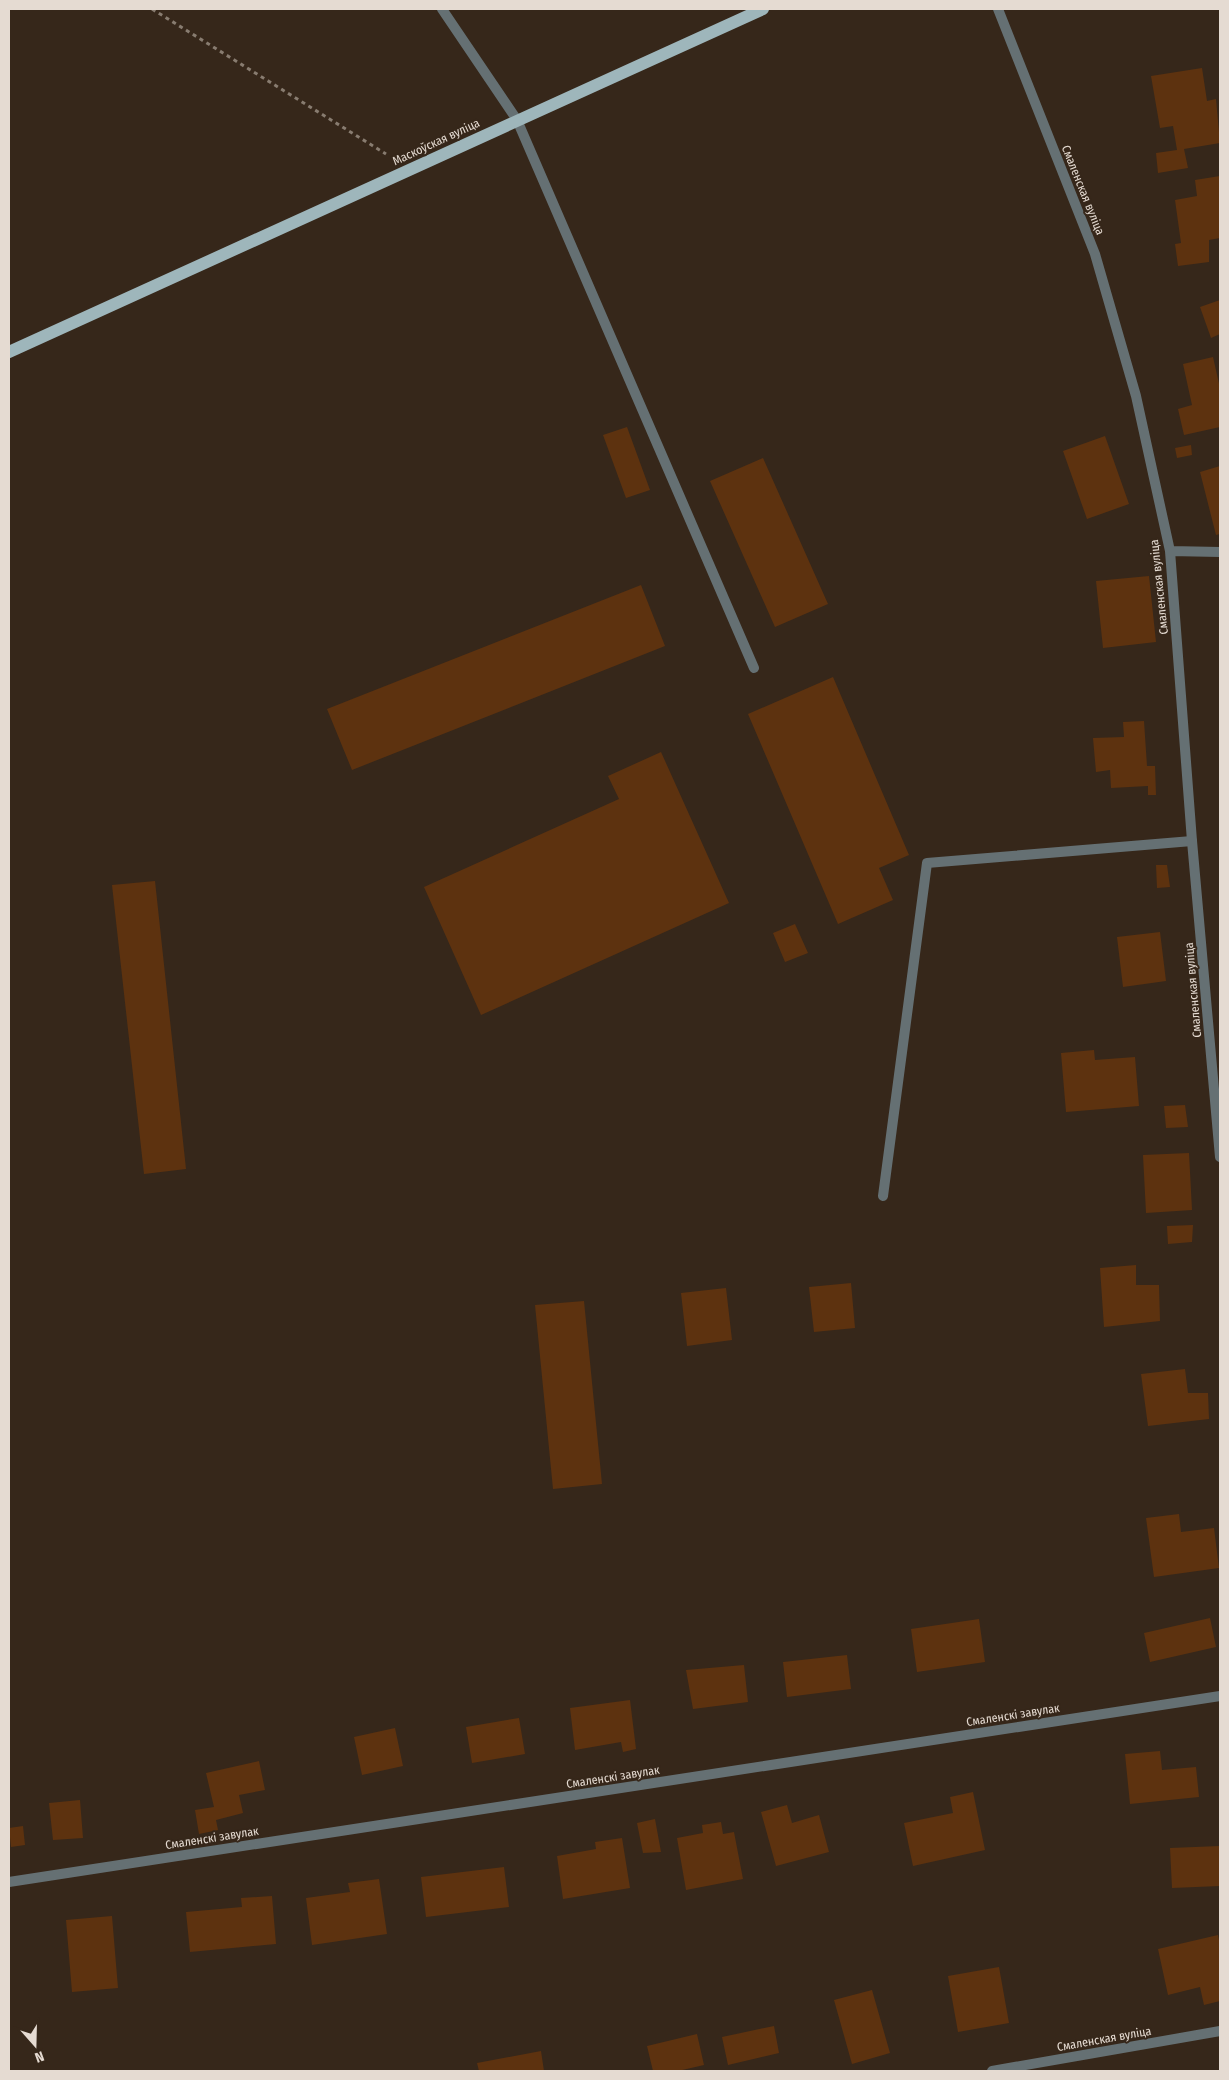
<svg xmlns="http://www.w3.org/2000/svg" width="1229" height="2080" viewBox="0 0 1229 2080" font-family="'Fira Sans Condensed',sans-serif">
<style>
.building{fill:#5d320f}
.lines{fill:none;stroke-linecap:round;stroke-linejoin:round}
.path{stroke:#887c70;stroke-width:3;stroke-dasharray:4 4;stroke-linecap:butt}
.lane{stroke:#657073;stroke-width:10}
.street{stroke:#657073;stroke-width:10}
.primary{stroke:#9eb6bb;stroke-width:12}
.labels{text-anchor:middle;stroke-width:4;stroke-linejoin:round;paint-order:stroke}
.street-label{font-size:12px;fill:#e5dbd2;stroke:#36271a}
</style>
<rect width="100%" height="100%" fill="#36271a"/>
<path class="building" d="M1202,68L1207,101L1216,99L1220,143L1184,149L1188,168L1158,173L1156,153L1177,150L1173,126L1160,128L1151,76Z
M1220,176V238L1209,240V262L1178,266L1175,244L1181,243L1175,200L1197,196L1195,180Z
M1220,300V334L1211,338L1200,307Z
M1213,357L1220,388V427L1184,435L1178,409L1192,405L1183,364Z
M627,427L650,490L626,498L603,435Z
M1105,436L1129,504L1087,519L1063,451Z
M1191,445L1192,455L1177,458L1175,448Z
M763,458L828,604L775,627L710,481Z
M1220,466V534L1216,535L1200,472Z
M1149,576L1156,642L1103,648L1096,581Z
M641,585L665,646L352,770L327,709Z
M833,677L909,855L879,868L893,900L838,924L748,714Z
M1144,721L1147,766H1155L1156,795H1148V786L1111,788L1110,770L1096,772L1093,738L1124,737L1123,722Z
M661,752L729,903L481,1015L424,887L619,799L608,776Z
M1156,865H1167L1170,887L1157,888Z
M155,881L186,1169L144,1174L112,885Z
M795,924L808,953L785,962L773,933Z
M1160,932L1166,981L1123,987L1117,937Z
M1094,1050L1095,1060L1135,1057L1139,1106L1066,1112L1061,1053Z
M1185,1105L1188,1127L1166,1128L1164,1106Z
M1189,1153L1192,1210L1146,1213L1143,1155Z
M1193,1225L1192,1242L1168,1244L1167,1226Z
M1136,1265V1285H1159L1160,1321L1104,1327L1100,1268Z
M851,1283L855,1328L814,1332L809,1287Z
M726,1288L732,1340L687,1346L681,1293Z
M584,1301L602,1484L553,1489L535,1305Z
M1185,1369L1188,1393H1208L1209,1419L1148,1426L1141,1374Z
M1179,1514L1181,1532L1214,1528L1219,1568L1154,1577L1146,1518Z
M1210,1618L1216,1647L1150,1662L1144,1633Z
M979,1619L985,1662L917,1672L911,1629Z
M847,1655L851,1689L787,1697L783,1662Z
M744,1665L748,1702L693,1709L686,1670Z
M630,1700L636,1749L623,1752L621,1742L575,1750L570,1708Z
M519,1718L525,1754L472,1763L466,1727Z
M395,1728L403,1766L362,1775L354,1737Z
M1160,1751L1162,1770L1196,1767L1199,1797L1130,1804L1125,1754Z
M259,1761L265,1790L239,1795L243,1813L216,1820L218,1830L199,1834L195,1810L214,1807L206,1773Z
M973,1792L985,1850L913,1866L904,1823L953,1813L950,1797Z
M80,1800L83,1838L53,1840L49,1803Z
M787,1805L792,1823L819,1815L829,1852L776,1866L761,1812Z
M655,1819L661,1852L643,1853L637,1823Z
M721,1822L723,1834L734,1832L743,1879L686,1890L677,1838L703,1833L702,1825Z
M23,1826L25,1845L11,1847L9,1828Z
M622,1838L630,1888L563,1899L557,1856L596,1849L595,1842Z
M1220,1846V1886L1172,1888L1170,1848Z
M504,1867L509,1907L426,1917L421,1877Z
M379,1879L387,1934L312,1945L306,1898L350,1892L348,1883Z
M272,1896L276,1944L190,1952L186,1912L242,1907L241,1898Z
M112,1916L118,1988L72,1992L66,1920Z
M1218,1935L1220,1945V2001L1204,2005L1200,1987L1168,1995L1158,1949Z
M999,1967L1009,2023L958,2032L948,1976Z
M872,1990L890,2053L852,2064L834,2000Z
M774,2026L779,2053L728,2065L722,2037Z
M697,2034L704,2065L678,2071H653L647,2046Z
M541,2051L544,2071H479L477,2063Z"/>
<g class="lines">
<path class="path" d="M152,9L386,154"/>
<path class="lane" d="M442,9L517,120L754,668
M883,1196L927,863L1192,841"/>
<path class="street" d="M998,9L1095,254L1136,396L1170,551L1192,841L1220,1157
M1170,551L1220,552
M9,1882L1220,1696
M992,2071L1220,2031"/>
<path class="primary" d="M9,352L763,9"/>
</g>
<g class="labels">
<g class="street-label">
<text transform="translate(436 142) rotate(-25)" y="4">Маскоўская вуліца</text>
<text transform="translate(1083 190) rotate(68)" y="4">Смаленская вуліца</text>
<text transform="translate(1159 587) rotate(-96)" y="4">Смаленская вуліца</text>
<text transform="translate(1193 990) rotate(-95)" y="4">Смаленская вуліца</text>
<text transform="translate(1013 1715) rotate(-9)" y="4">Смаленскі завулак</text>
<text transform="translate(613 1777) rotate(-9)" y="4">Смаленскі завулак</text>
<text transform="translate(212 1838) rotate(-9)" y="4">Смаленскі завулак</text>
<text transform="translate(1104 2039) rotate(-10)" y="4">Смаленская вуліца</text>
</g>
</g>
<rect width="1229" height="2080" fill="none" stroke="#e5dbd2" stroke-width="20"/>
<g transform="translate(35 2045) rotate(160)" stroke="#36271a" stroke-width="4" paint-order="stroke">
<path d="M0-4L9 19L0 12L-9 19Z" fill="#e5dbd2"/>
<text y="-8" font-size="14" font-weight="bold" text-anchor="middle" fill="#e5dbd2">N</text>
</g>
</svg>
